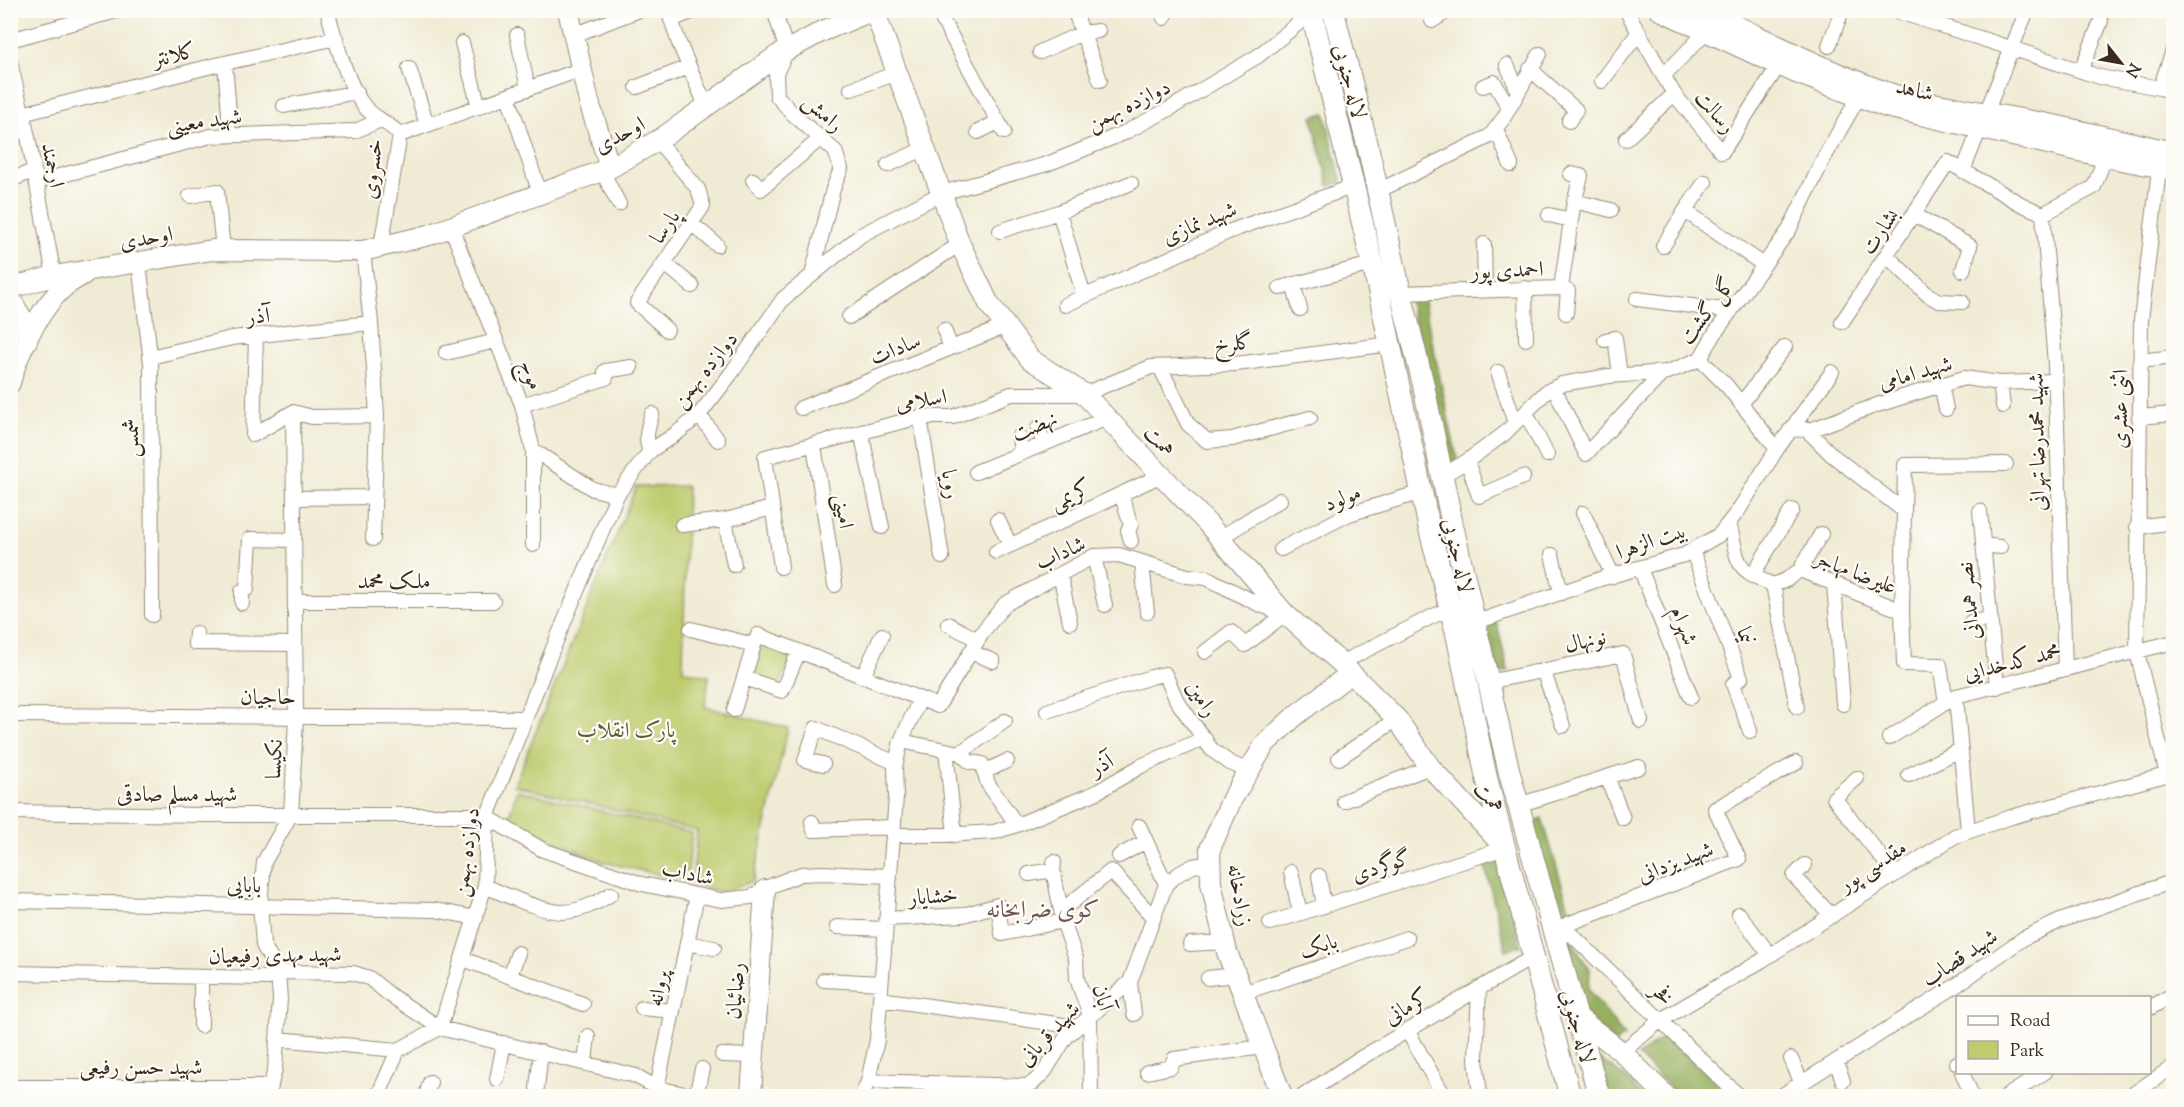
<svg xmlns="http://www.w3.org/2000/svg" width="2184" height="1107" viewBox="0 0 2184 1107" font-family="'Sorts Mill Goudy',Amiri,serif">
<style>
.green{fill:#becc6e;stroke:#7c7b46;stroke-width:1.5}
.forest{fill:#96b061;stroke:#686d40;stroke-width:1.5}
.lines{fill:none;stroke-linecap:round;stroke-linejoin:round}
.street-casing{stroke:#968a79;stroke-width:16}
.secondary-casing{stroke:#968a79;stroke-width:22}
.primary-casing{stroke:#968a79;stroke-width:23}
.street{stroke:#fff;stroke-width:14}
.secondary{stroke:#fff;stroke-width:20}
.primary{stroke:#fff;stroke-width:21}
.labels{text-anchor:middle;stroke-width:4.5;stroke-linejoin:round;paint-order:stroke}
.street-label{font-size:22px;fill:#3b2a1e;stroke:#fdfcf7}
.park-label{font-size:22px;fill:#625b36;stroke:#fdfcf7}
.neighbourhood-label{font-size:24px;fill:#715455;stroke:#fdfcf7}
</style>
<rect width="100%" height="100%" fill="#fdfcf7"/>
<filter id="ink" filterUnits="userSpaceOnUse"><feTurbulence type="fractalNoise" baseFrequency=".0167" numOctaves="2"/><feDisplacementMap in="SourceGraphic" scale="12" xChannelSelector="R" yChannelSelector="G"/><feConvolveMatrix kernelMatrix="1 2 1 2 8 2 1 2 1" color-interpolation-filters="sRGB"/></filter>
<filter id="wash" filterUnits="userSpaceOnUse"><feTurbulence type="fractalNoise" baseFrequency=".008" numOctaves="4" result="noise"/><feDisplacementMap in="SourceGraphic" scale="24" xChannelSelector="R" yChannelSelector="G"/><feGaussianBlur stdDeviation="1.35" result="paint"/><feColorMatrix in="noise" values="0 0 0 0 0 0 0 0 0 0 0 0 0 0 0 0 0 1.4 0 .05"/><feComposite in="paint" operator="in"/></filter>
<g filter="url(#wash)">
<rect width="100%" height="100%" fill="#f0ebd4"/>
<path class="green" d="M687,486L683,670L709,676L705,707L788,728L753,881L722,892L692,884L697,831L514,785L636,487Z
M760,640L793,653L779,686L748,674Z
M517,790L692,833L687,881L604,862L508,820Z"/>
<path class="forest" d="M1325,113L1342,183L1329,186L1312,117Z
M1423,298L1457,459L1447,467L1409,299Z
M1497,623L1508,671L1493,674L1482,626Z
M1542,818L1571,915L1558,919L1528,823Z
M1499,859L1521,946L1506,950L1484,863Z
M1561,937L1571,940L1590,970L1589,990L1624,1036L1615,1043L1583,1012Z
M1666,1035L1730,1096H1679L1638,1056Z
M1600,1059L1626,1078L1642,1096H1609Z"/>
</g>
<g filter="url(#ink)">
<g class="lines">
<defs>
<path id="street" d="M327,10C335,37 347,85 364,106C373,118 390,123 400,135L381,246
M668,10L679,43L706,106
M774,10L787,51L776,73L777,96L794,115L835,151L841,169L833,189L812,275
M937,10L1004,132
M1074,10L1100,80
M1161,10L1164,18
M1626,10L1674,94L1722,152L1779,65
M1893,10L2100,77L2160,88L2174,92
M671,20L696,10
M1432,21L1449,10
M517,35L528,89
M574,35L639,10
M10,40L120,10
M462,43L479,107
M1829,46L1842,10
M1040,52L1082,33L1098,31
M10,62L28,137L54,276
M225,63L229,113L228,135
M1507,65L1518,91
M409,68L427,125
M1530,69L1576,110L1569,121
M2081,71L2101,21
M1663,76L1706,32
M1602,81L1639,32
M1483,86L1494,82L1509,108
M637,87L689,67
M2160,88L2174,48
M851,89L898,73
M508,96L540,194
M284,106L357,92
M22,114L216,65L336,38
M1496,129L1511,165
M10,131L26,128
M978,132L998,122
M400,135L582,69
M1626,139L1674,94
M658,141L698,189L703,206L637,303L667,330
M2160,161L2141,320L2137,652L2167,775
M888,165L926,148
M602,171L619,204
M1963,171L2027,10
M10,180L34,171
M753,180L761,189L821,138
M36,182L211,136L355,131L381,120
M1378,191L1490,136L1503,119L1540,54
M190,196L217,191L223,250
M1574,201L1611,210
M1685,211L1705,182
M1059,212L1084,296
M2043,214L2055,364L2065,670
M1549,215L1571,220
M1915,215L1970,246L1963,270
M691,223L717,245
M451,227L522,405L533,450L593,489L617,495
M1000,231L1059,212L1131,183
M1484,244L1485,290
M1663,246L1685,211L1764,265
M363,251L371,323L377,416L373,539
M1887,256L1928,295L1939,301L1962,302
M139,263L151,363L152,615
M664,263L692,286
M1293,284L1300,309
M1280,288L1372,264
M1525,288L1526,339
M1561,288L1568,291L1566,313
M1401,293L1561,288L1573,207L1581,176L1571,174
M1637,299L1731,311
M1065,305L1228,232L1354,186
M849,317L960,244
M1842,322L1948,162L2021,204L2043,214L2094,187L2105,157
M944,330L951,348
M1605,340L1615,338L1620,375
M446,353L496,341
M150,357L232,338L371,323
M1700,359L1727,386L1777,449
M2140,361L2174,357
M1160,367L1188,424L1207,441L1232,439L1310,418
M1498,372L1515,423
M2000,383L2003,406
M1941,384L1946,409
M1554,388L1586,454L1664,372
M1741,404L1785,347
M522,405L606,378L605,371L631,367
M801,408L1006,326
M1526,413L1547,455
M699,415L718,440
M920,417L942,557
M2139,417L2174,414
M1038,428L1044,444
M1790,430L1813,429L1877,405L1964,378L2000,383L2055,381
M1807,430L1832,455L1904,511
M861,432L882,527
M253,435L293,412L312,417L377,416
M253,435L256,336
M1019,437L1021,453
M814,445L835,585
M650,451C644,438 648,427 652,414
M1467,461L1479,496L1523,477
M976,472L1107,418
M1442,476L1467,461L1504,434L1546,392L1562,384L1609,376L1668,372L1700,359L1717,330L1789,230L1824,158L1858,98
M1121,494L1131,525L1128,530L1131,541
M294,498L374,497
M1980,511L1997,687
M1583,513L1613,576
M725,520L734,565
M998,520L1010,545
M1729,523C1740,563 1731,567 1773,585L1786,580L1800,570L1902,611
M682,525L725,520L772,508
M2137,527L2174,522
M1220,538L1280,500
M533,545V450
M1983,545L2000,547
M1281,549L1349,514L1422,492
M1692,550L1741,678L1733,684L1750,731
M996,552L1162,475
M1552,555L1561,593
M1094,556L1105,605
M1142,562L1147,612
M781,567L765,457L920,417H953L1011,394H1084L1151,367L1236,364L1391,344
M1640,568L1691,697
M1800,570L1821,534
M1060,574L1070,622
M1752,576L1792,510
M1834,584L1843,704
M1773,585L1797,707
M295,601H493
M242,603V591L247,589L250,539L294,540
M1971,622L1991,619
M1474,623L1600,579L1684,555L1719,535L1738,511L1777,449L1832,372
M948,624L978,640
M691,629L754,645L758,635L938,706L984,630L1005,604L1094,556L1119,555L1187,576L1207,578L1256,603L1281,613
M196,633L195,643L295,644
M971,652L993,661
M1205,652L1231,632L1245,645L1285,614
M1341,663L1431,617L1450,609
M1543,670L1563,726
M863,677L882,635
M744,678L782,691L799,651
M1488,682L1623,654L1641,721
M1946,703L1940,665L1904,664L1902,611L1905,465L2006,464
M734,710L754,645
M1047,711L1151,677L1165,674L1177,701L1212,750L1230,763L1249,771
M10,715L525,718
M1889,738L1953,698
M901,741L960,753L970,762L982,764L988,784L1017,825
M946,750L955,835
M960,753L1005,721
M1339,758L1397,719
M823,764L805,760L816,728L896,763
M984,772L1007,761
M1909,775L1960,750
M1607,777L1623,818
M1857,778L1834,798L1895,874
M1344,801L1430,767
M1518,805L1639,767
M10,812L203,815H470L487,817L543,850L642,884L721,900L751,897L773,885L801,874L822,873L889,876
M812,822L814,830L893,827
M1139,826L1166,884
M1968,831L1956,696L2174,642
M893,835H945L994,832L1017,825L1095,793L1141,766L1205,738
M1119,856L1146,841
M1054,862L1053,870L1063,921L1076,959L1077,979L1090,1015L1091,1096
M1805,865L1794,876L1832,916
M1291,872L1300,913
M1029,874L1053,870
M1319,876L1324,906
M485,886C504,894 542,912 562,912C578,912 598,903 611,894
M10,901L435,910L476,918
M1061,911L1111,871L1153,917
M1739,914L1770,955
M886,919L963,915L998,905L1002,934L1063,921
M1270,923L1505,848
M837,927L885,929
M1552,930L1739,859L1715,809L1796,763
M1552,930L1572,935L1739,1096
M687,943L714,948
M1190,944L1225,942
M463,959L583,1004
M10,973L269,978L278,972L353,973L369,978L390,995L440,1028L636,1076L657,1088L694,1096
M510,976L518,953
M1208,978L1236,975
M824,980L881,983
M1130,982L1134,1014
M1479,988L1476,1059L1480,1096
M1243,993L1407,938
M880,999L1078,1027
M642,1008L673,1011
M2150,1008L2174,994
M201,1026V977
M1407,1030L1444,1096
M277,1039L398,1050
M1622,1052L1661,1020L1761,961L1955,836L2011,817L2173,773
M722,1055L754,1056
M1791,1059L1802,1084
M1836,1061L1843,1081
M585,1062L588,1036
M1957,1063H1958
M1147,1072L1171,1067L1174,1059L1263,1047
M1962,1072L1972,1096
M497,1079L504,1043
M868,1081L1025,1086L1033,1083L1045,1071L1066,1037L1130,982L1166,884L1180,873L1193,866L1211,863
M10,1087H271
M537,1087L541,1052
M657,1088L697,895
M268,1096L275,1069L280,999L278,972L263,945L260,905L264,862L291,814L293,781L296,717L293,412
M378,1096L398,1050L440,1028L485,886L487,817L549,658L617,495L650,451L677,433L699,415L730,375L783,299L861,235L942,193L1047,164L1124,133L1171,108L1258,56L1311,13
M426,1096L430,1082
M696,1096L702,1069
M862,1096L868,1081L877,1040L896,797L895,767L901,741L920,699
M1303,1096L1354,1062L1533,957
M1781,1096L1954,987L2024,938L2060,921L2174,881
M2007,1096L2045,1072
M2130,1096L2174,1066"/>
<path id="secondary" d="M568,10L589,102L610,168
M874,10L960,244L989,304L1030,359L1084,394L1207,523L1285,614L1341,663L1397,719L1430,767L1505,848
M1660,10L1796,73L1886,107L2105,157L2174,170
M1702,10C1769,40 1835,77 1905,98L2049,124L2174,152
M10,288L54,276L212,250L363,251L429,235L610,168L662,138L778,55L823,31L874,10
M10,298L26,325L27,341
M10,383C18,352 40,308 64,287C70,282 78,278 84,274
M1576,1016L1622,1052L1666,1096
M751,1096L765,890
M1282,1096L1227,952L1211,883L1210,849L1232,799L1265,744L1295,716L1351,673"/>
<path id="primary" d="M1311,10L1377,283L1429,527L1456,631L1486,776L1570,1096
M1333,10L1367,143L1399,286L1423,383L1452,523L1509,771L1599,1096"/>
</defs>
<use href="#street" class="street-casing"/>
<use href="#secondary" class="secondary-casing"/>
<use href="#primary" class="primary-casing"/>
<use href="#street" class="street"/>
<use href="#secondary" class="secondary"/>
<use href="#primary" class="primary"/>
</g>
</g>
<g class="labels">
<g class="street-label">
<text transform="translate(174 54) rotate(-14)" y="8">کلانتر</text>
<text transform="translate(1351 81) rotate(75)" y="8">لاله جنوبی</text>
<text transform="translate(1915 89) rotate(13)" y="8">شاهد</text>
<text transform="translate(1128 104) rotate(-26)" y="8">دوازده بهمن</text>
<text transform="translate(1716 111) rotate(49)" y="8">رسالت</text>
<text transform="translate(824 112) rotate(43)" y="8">رامش</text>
<text transform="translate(204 120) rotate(-8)" y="8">شهید معینی</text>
<text transform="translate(619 134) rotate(-28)" y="8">اوحدی</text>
<text transform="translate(54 165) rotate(79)" y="8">ارجمند</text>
<text transform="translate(371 169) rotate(-84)" y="8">خسروی</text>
<text transform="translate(1199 222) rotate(-23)" y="8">شهید نمازی</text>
<text transform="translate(664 226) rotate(-56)" y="8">پارسا</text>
<text transform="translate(1879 231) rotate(-56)" y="8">بشارت</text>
<text transform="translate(146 237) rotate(-10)" y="8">اوحدی</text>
<text transform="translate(1507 269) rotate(-2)" y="8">احمدی پور</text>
<text transform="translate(1706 310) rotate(-53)" y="8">گل گشت</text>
<text transform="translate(258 315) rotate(-5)" y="8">آذر</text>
<text transform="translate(1233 342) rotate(-5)" y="8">گلرخ</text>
<text transform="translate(895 348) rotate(-22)" y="8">سادات</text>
<text transform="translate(704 369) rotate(-51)" y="8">دوازده بهمن</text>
<text transform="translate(1915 372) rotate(-16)" y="8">شهید امامی</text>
<text transform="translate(532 374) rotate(67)" y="8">موج</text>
<text transform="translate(921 399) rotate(-9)" y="8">اسلامی</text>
<text transform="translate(2119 409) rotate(-89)" y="8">اثنی عشری</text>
<text transform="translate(1034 425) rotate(-22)" y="8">نهضت</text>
<text transform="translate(130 438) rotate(-90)" y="8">شمس</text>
<text transform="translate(1160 440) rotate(46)" y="8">همت</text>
<text transform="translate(2036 442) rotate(-91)" y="8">شهید محمدرضا تهرانی</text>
<text transform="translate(952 484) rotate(81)" y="8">رویا</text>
<text transform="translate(1070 494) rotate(-25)" y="8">کریمی</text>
<text transform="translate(1342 497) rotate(-22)" y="8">مولود</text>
<text transform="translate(845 511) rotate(81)" y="8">امینی</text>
<text transform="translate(1651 540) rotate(-19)" y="8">بیت الزهرا</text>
<text transform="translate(1060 552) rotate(-24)" y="8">شاداب</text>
<text transform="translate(1459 555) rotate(77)" y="8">لاله جنوبی</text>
<text transform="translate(1856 571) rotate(21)" y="8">علیرضا مهاجر</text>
<text x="394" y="588">ملک محمد</text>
<text transform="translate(1968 601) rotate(-96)" y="8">نصر همدانی</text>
<text transform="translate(1685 625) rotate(68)" y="8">شهرام</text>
<text transform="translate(1747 635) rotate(69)" y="8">نیما</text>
<text transform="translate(1585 640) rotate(-12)" y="8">نونهال</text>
<text transform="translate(2012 661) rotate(-14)" y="8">محمد کدخدایی</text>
<text x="268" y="704">حاجیان</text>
<text transform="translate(1203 698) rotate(57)" y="8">رامین</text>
<text transform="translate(273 759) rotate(-87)" y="8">نکیسا</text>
<text transform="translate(1101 764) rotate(-30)" y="8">آذر</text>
<text x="177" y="801">شهید مسلم صادقی</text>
<text transform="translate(1490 796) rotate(47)" y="8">همت</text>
<text transform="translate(465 852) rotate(-82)" y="8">دوازده بهمن</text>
<text transform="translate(1675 861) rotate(-21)" y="8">شهید یزدانی</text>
<text transform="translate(1381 865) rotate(-18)" y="8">گوگردی</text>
<text transform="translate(1872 865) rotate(-33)" y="8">مقدسی پور</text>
<text transform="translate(688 872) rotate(12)" y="8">شاداب</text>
<text transform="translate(244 884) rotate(1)" y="8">بابایی</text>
<text transform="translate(933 895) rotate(-4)" y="8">خشایار</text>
<text transform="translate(1241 895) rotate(80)" y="8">زرادخانه</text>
<text transform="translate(1318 945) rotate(-18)" y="8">بابک</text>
<text transform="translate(275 954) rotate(-1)" y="8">شهید مهدی رفیعیان</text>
<text transform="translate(1959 957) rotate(-34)" y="8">شهید قصاب</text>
<text transform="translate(657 988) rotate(-79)" y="8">پروانه</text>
<text transform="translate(734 991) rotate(-86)" y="8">رضائیان</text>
<text transform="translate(1663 993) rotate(44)" y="8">فخر</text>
<text transform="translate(1104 997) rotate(74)" y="8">آبان</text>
<text transform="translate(1406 1006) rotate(-31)" y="8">کرمانی</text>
<text transform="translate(1579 1026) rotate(74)" y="8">لاله جنوبی</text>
<text transform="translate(1048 1033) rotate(-47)" y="8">شهید قربانی</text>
<text x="141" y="1074">شهید حسن رفیعی</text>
</g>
<g class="park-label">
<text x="626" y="737">پارک انقلاب</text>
</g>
<g class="neighbourhood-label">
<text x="1043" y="917">کوی ضرابخانه</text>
</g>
</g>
<rect width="2184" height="1107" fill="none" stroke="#fdfcf7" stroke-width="36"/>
<rect x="1956" y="996" width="195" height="78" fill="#fdfcf7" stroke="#afa8a0" stroke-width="1.5"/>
<rect x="1968" y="1016" width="30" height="9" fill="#ffffff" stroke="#afa8a0" stroke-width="1.5"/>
<text x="2010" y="1026" font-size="18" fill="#3b2a1e">Road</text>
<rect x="1968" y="1041" width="30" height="18" fill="#becc6e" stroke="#afa8a0" stroke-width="1.5"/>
<text x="2010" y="1056" font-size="18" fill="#3b2a1e">Park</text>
<g transform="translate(2121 63) rotate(121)" stroke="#fdfcf7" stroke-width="4.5" paint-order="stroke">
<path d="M0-4.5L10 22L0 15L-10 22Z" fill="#3b2a1e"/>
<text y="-9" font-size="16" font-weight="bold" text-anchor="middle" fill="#3b2a1e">N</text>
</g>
</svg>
